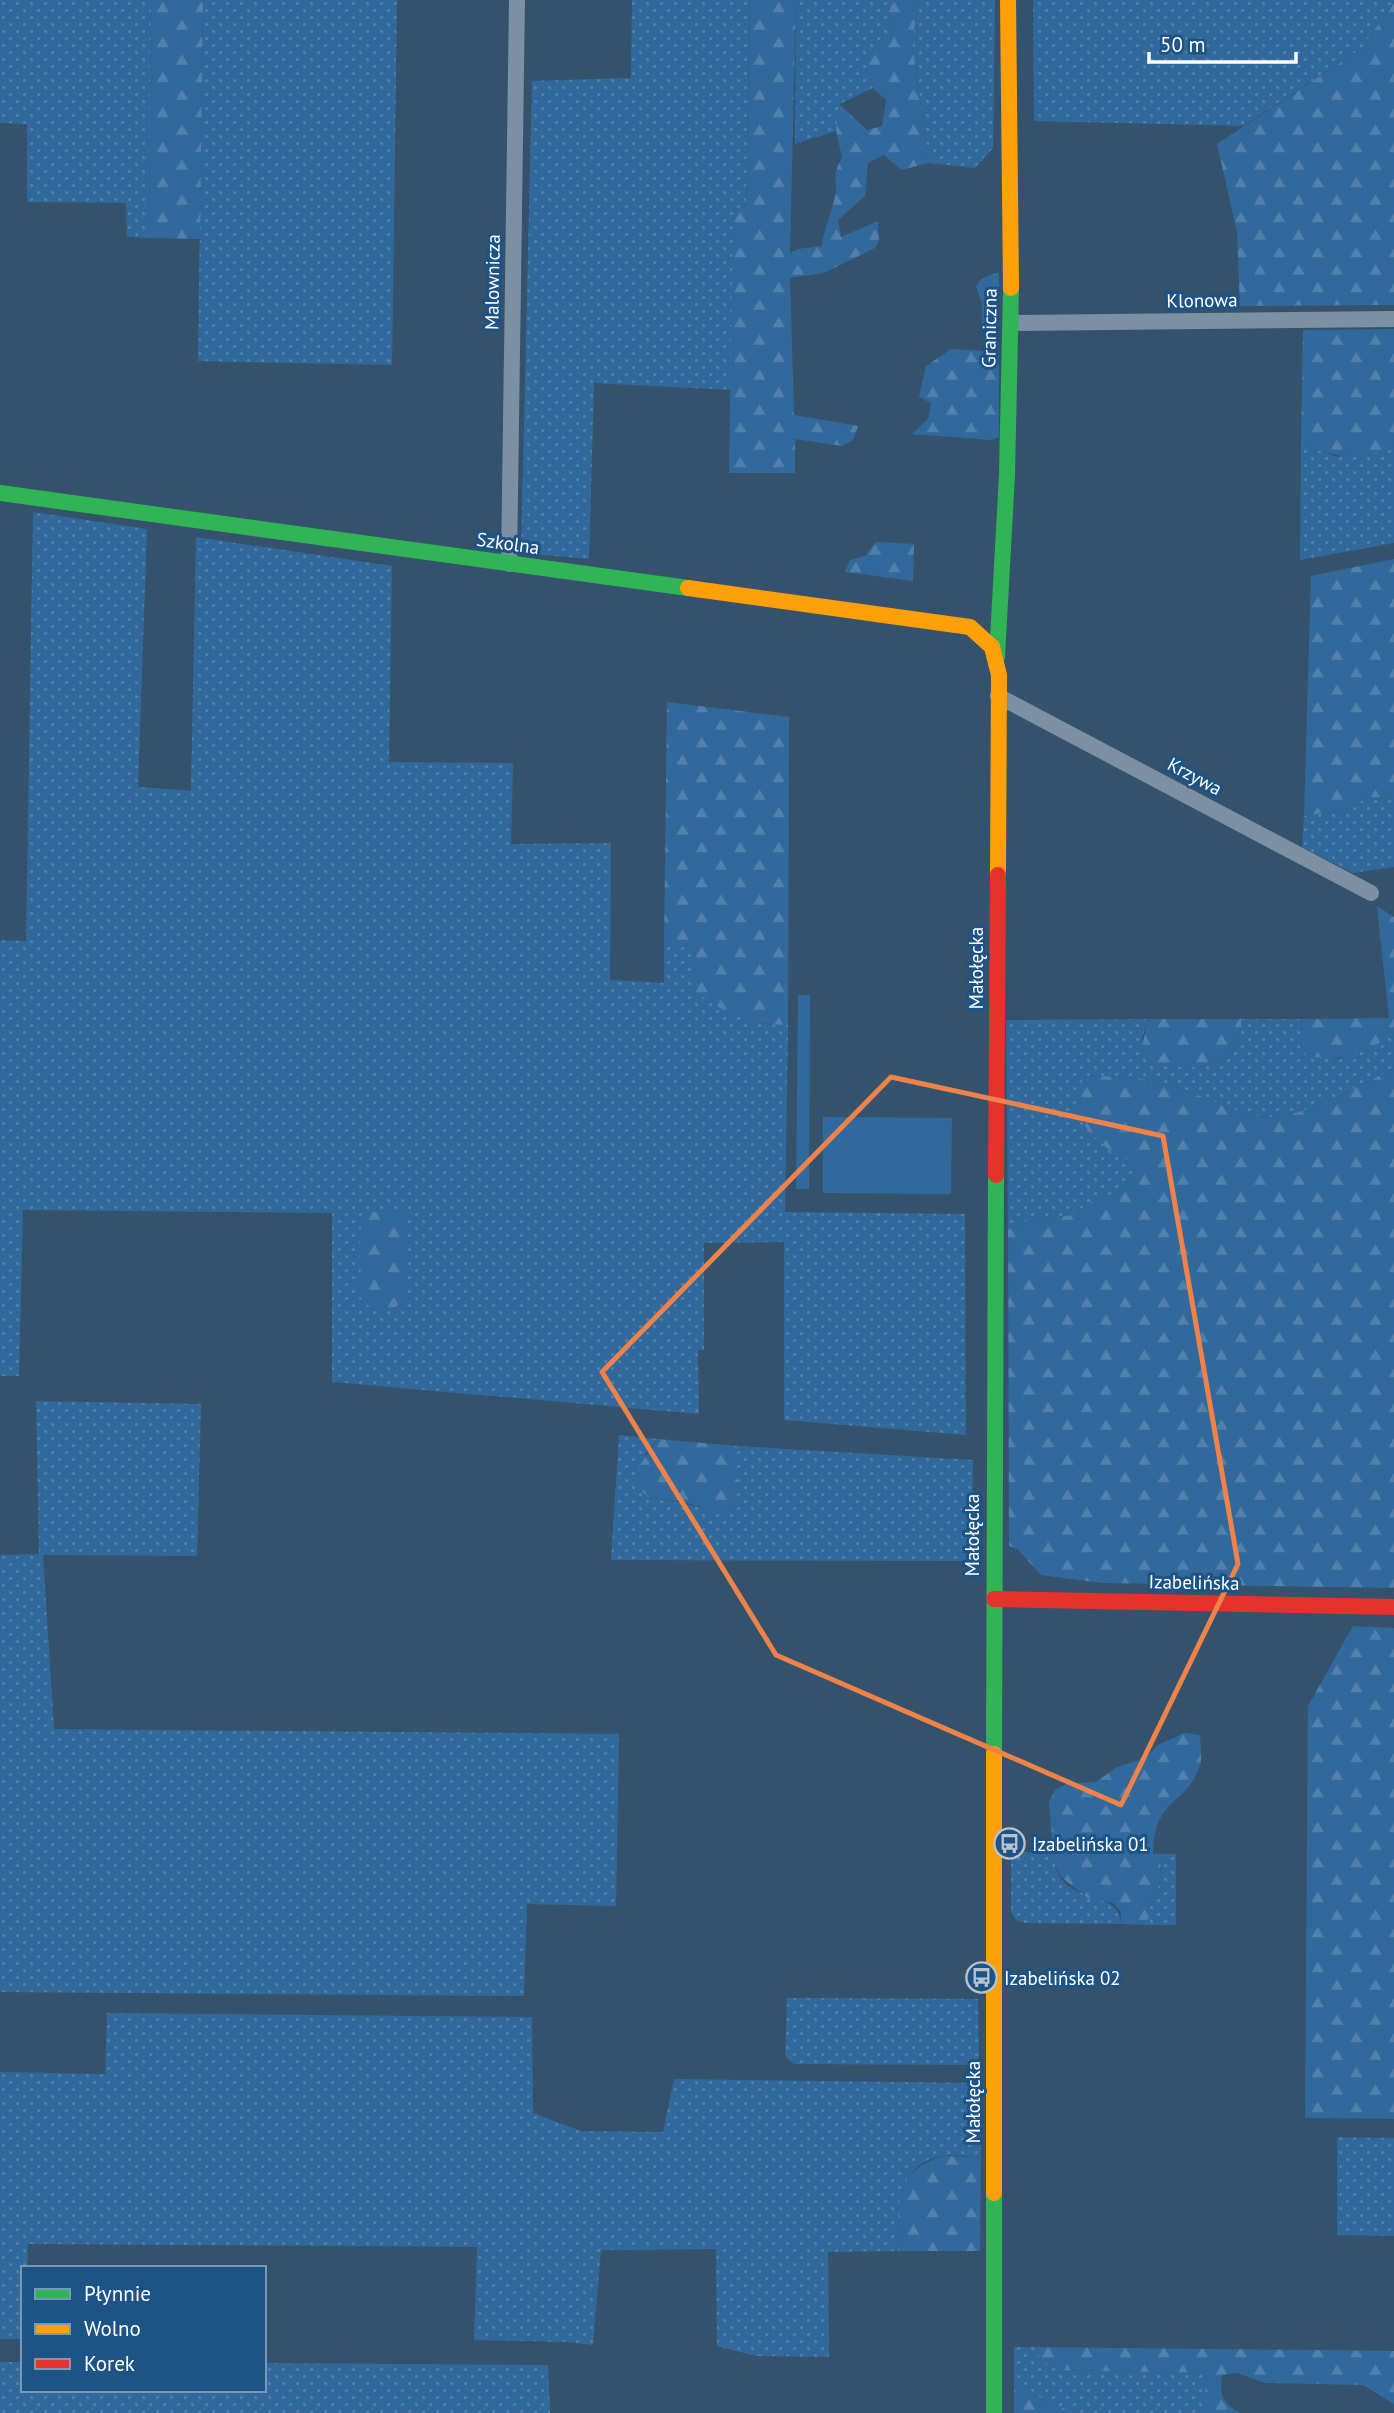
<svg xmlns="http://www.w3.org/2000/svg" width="1394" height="2413" viewBox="0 0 1394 2413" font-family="'PT Sans',sans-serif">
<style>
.grass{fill:url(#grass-dots)}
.forest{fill:url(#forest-firs)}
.pitch{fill:#31699c}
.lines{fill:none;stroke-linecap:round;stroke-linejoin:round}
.street{stroke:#7c90a3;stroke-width:16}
.fast{stroke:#30b455;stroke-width:16}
.slow{stroke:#ff9f0a;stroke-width:16}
.jam{stroke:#e5322d;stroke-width:16}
.marked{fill:none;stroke:#ee8249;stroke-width:5;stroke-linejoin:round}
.labels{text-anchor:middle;stroke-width:6;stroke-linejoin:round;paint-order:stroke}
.street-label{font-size:19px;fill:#fff;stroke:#1d5385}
.poi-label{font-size:19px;fill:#fff;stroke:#1d5385;text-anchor:start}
</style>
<defs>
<pattern id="grass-dots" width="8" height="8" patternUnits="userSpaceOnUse" patternTransform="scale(1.75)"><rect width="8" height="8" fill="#31699c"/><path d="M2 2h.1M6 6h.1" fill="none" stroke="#5080ab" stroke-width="1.8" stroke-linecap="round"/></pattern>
<pattern id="forest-firs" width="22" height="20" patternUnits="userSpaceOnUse" patternTransform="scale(1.75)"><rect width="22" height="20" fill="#31699c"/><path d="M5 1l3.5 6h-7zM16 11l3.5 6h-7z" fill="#5080ab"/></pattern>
</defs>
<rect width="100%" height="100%" fill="#35526d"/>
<path class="grass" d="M0,0H151L149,238L127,237L126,203L27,202V124L0,123Z
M203,0H397L392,365L198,361Z
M632,0H750L746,205L733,211L732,390L594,383L589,559L521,553L532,81L631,78Z
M796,0H888L891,42L867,55L873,88L840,104L836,131L795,144Z
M919,0H995L993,148L975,168L929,163L912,43Z
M1033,0H1394V2L1361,49L1243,126L1034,121Z
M1301,443L1337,457L1394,447V543L1300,560Z
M33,512L147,529L138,787L191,791L196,537L392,566L389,762L513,763L511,844L611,843L610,980L664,983V943H694L764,1024L788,1025L785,1212L965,1214L966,1435L784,1420V1242L704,1243V1350H698L699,1414L332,1382V1213L23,1210L19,1376H0V940L26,941Z
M1366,797L1394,798V867L1353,873L1302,847L1304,816L1351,809Z
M1148,1019L1142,1039L1156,1064C1194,1071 1245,1071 1241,1019H1300L1306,1054L1338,1059L1394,1035V1068C1364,1084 1294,1123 1260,1117C1235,1112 1209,1099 1185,1090C1155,1079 1116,1074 1085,1077L1137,1166L1127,1188L1110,1197H1097L1073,1215L1022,1222L1008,1230L1006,1020Z
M36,1401L201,1404L197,1556L43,1555L54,1729L619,1734L616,1906L527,1904L524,1996L0,1992V1555L39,1554Z
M619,1435L658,1439L645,1454L650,1498C680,1501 707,1512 737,1510V1446L973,1460L972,1561L611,1560Z
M1011,1852L1054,1853C1055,1911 1120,1884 1121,1924L1025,1923L1016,1920L1011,1912Z
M1160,1854H1176V1925H1148L1149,1909L1161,1880Z
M787,1998L978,1999L979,2065L794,2064L785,2056Z
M107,2013L532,2017L533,2113L581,2131L663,2132L674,2079L980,2083L981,2157C968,2157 954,2154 942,2156C894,2164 899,2215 898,2251L828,2252L829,2357L756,2356L717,2346L716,2249L601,2250L593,2345L567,2342L474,2340L477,2247L28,2244L27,2268H23V2339H0V2072L105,2074Z
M1337,2137L1394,2138V2236L1337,2235Z
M1014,2347H1036L1041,2360L1060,2370L1206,2373V2413H1076C1064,2410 1053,2407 1043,2400C1031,2393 1029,2384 1014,2383Z
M0,2362H23V2390H264V2363L548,2365L550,2413H0Z"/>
<path class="forest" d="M151,0H203L200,239L149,238Z
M750,0H796L790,253L798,249L822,246C824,228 832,213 835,196C839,178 830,180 842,157L836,131L839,104L867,130L882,126L886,100L873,88L866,55L891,42L888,0H919L912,43L929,163L901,170L884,155L868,163L865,196L838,220L841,237L878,221L879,241L875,248L824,273L790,278L794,415L858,426L853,440L842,446L795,439V473H729L733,211L746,205Z
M1394,2V305L1240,306L1237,232L1217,144L1361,49Z
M999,272V333L989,332L982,326V304L976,286L981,279Z
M1394,329V447C1355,459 1339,460 1301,443L1303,330Z
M951,349L999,352V437L991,440L912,434L928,419L931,403L919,397L926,366Z
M876,542L914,544L913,581L845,572L850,560L865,556Z
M1394,559V798L1366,797L1351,809L1304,816L1311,576Z
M667,702L789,717L788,1025C745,1024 730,1015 695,992L694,944L664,943Z
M1377,906L1394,917V1035C1367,1051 1335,1066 1305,1054L1300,1019L1389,1018Z
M1148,1019H1241C1245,1071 1193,1071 1156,1064L1142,1047Z
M1394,1068V1588L1102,1583L1041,1575L1017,1549L1009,1546L1008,1230L1022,1222L1073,1215L1097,1197H1110L1127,1188L1137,1166C1130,1160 1121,1157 1113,1152C1087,1134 1063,1107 1085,1077C1116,1074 1155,1079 1185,1090C1209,1099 1235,1112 1260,1117C1294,1123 1364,1084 1394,1068Z
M362,1212H406V1302C389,1310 378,1312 362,1302L358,1285Z
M658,1439L737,1446V1510L720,1513L684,1502L650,1498L637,1487L640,1465Z
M1353,1626L1394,1628V2119L1305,2118L1308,1706Z
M1184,1733L1200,1735C1200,1746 1203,1759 1199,1768C1185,1807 1155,1795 1153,1854H1160L1161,1880L1149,1909L1148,1925L1121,1924V1912L1113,1903L1088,1898L1061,1877L1054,1862L1049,1802L1055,1790L1067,1784L1096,1782L1117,1767L1146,1758L1158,1745Z
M942,2156L981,2157L980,2251H898C899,2206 891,2173 942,2156Z
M1036,2347L1394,2351V2404L1363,2385L1265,2383L1237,2373L1222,2375C1219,2396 1223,2403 1240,2413H1206L1205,2373L1060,2370L1041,2360Z
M1014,2383H1023L1042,2400L1076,2413H1014Z"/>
<path class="pitch" d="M798,995H810L809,1189H796Z
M823,1117L952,1118L951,1194L823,1193Z"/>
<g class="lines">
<path class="street" d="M1011,323L1394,319
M509,564L517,0
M998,696L1371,893"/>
<path class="fast" d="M0,493L688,588
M997,657L1007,475L1011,288
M994,1754L996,1175
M994,2193V2413"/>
<path class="slow" d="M1008,0L1011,288
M688,588L970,627L992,647L999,675L998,875
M994,1754V2193"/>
<path class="jam" d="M996,1175L998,875
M994,1599L1394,1607"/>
</g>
<path class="marked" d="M891,1077L1163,1136L1238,1564L1121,1805L776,1655L602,1372Z"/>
<defs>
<symbol id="bus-ring" viewBox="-11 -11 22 22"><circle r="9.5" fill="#1d5385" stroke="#b8c2cc" stroke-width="1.5"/><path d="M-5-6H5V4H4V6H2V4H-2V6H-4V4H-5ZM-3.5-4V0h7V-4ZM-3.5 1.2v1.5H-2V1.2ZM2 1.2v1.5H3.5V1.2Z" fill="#b8c2cc"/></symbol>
</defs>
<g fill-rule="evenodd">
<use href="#bus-ring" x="992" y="1826" width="35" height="35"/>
<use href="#bus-ring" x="964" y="1960" width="35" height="35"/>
</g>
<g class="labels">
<g class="street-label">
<text transform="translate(492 282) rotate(-89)" y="7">Malownicza</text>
<text transform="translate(1202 300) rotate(-1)" y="7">Klonowa</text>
<text transform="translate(989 328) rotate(-89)" y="7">Graniczna</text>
<text transform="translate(508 543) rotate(8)" y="7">Szkolna</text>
<text transform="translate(1195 776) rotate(28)" y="7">Krzywa</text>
<text transform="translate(976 968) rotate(-90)" y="7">Małołęcka</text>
<text transform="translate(972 1535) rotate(-90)" y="7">Małołęcka</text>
<text transform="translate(1194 1582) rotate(1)" y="7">Izabelińska</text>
<text transform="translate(973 2102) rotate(-90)" y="7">Małołęcka</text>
</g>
<g class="poi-label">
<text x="1032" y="1851">Izabelińska 01</text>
<text x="1004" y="1985">Izabelińska 02</text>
</g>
</g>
<rect x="21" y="2266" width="245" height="126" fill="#1d5385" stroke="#7798b6" stroke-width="2"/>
<rect x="35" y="2289" width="35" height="10" fill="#30b455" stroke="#7798b6" stroke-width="2"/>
<text x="84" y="2301" font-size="21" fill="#ffffff">Płynnie</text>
<rect x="35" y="2324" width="35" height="10" fill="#ff9f0a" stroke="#7798b6" stroke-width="2"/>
<text x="84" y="2336" font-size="21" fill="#ffffff">Wolno</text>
<rect x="35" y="2359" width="35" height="10" fill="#e5322d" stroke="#7798b6" stroke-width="2"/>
<text x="84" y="2371" font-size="21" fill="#ffffff">Korek</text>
<path d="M1149 52v10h147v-10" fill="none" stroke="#ffffff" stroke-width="3.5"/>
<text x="1160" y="52" font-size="21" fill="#ffffff" stroke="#1d5385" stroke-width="5" paint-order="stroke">50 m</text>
</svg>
